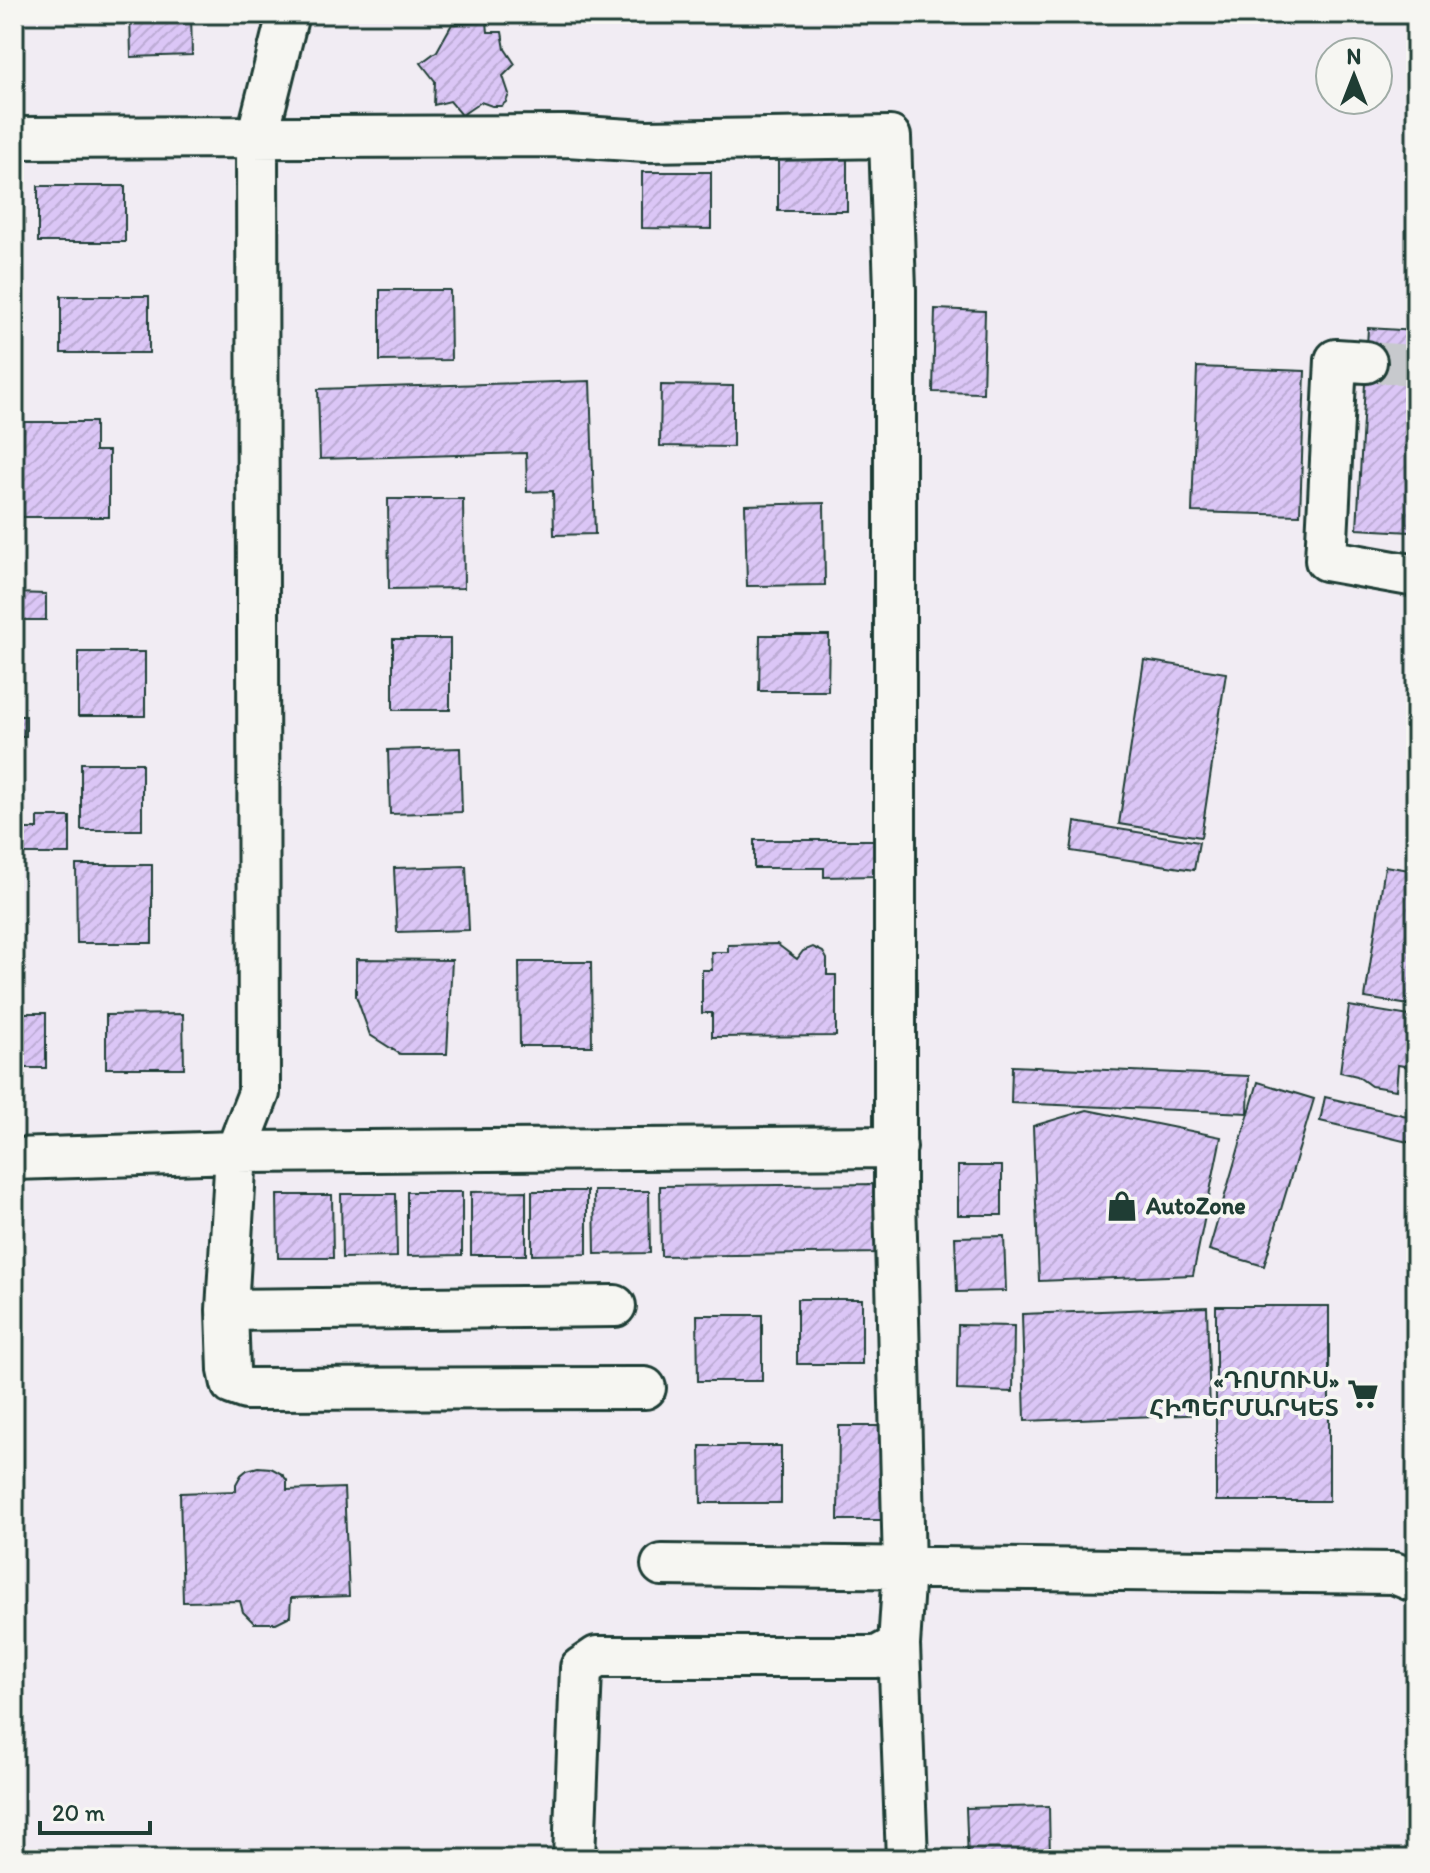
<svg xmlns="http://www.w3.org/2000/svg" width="1430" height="1873" viewBox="0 0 1430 1873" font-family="Itim,'Noto Sans Armenian',sans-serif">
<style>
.building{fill:url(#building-hatch);stroke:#1f3d34;stroke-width:2}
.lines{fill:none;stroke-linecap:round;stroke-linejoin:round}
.minor-tunnel{stroke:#c7c9cd;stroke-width:40;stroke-dasharray:40 20;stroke-linecap:butt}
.minor-casing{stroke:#1f3d34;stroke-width:46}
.minor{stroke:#f6f6f2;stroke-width:40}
.labels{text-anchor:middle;stroke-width:8;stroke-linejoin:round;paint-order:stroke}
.poi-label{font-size:24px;font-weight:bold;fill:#1f3d34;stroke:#f6f6f2;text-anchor:start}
</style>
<defs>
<pattern id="building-hatch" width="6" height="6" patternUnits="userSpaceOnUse" patternTransform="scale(2)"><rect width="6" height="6" fill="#dbc6f6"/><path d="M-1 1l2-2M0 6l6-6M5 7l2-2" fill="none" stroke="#bcabd4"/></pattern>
</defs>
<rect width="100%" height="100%" fill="#f1ecf3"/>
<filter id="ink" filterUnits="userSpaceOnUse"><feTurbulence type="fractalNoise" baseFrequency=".0125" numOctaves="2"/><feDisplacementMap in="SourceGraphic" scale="16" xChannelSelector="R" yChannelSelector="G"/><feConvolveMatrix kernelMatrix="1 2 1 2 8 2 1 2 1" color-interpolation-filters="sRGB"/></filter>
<g filter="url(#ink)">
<path class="building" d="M130,14H191L192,55L131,57Z
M487,22L488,32H502L505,49L515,64L503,76L509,94L506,102L501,106H492L481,102L462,115L450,101L434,105L435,81L421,63L437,51L452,24Z
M778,154L847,155V211H778Z
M642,172H711V229L642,228Z
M38,186H125V242H38Z
M380,290H450L451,360L380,361Z
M61,296H149V353H61Z
M935,309L985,311L983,393L933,392Z
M1368,328L1416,331V440L1411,532L1357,529Z
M1197,367L1305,371L1300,515L1192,512Z
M590,381L595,534L554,535L553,491L527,492L526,453L320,459L318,389Z
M661,385L733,386V447L660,446Z
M14,422H95V451H109V517H14Z
M388,499H463L464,588L389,589Z
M824,503L825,585L747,586L745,505Z
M14,593L46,594V620H14Z
M760,635H829L828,691H759Z
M393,639H450V710H393Z
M78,652H145V716H78Z
M1144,660L1226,673L1201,837L1119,824Z
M14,716H26V736H14Z
M460,748L462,812L390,814L388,750Z
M81,763H142V830H81Z
M38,817H70V854H14V829H38Z
M1075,822L1199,842L1194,870L1071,851Z
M754,840H875V876L824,877V868H754Z
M76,865H152V943H77Z
M466,866L469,930L397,932L394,868Z
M1385,866L1416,871V1006L1365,998Z
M777,944L797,959L803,951L813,947L823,952L827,959V975H836V1036L712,1037V1013H702V970H712L711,952H728V945Z
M356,959L452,960L447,1054H400L370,1035L356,996Z
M519,962H591L592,1046H520Z
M1349,1006L1416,1017V1068L1398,1065L1396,1090L1371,1086L1357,1076L1340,1072Z
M14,1013H46V1068H14Z
M183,1014L184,1068H106V1015Z
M1012,1066L1249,1076L1248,1113L1011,1103Z
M1258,1082L1314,1099L1264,1266L1209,1250Z
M1325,1097L1416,1118V1144L1320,1121Z
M1087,1110L1221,1137L1193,1275L1039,1281L1033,1126Z
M958,1166H1002V1215H958Z
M881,1184L882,1253L661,1256L660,1186Z
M526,1191V1255H471V1192Z
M532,1191H587V1254L532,1255Z
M594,1191H649L650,1253L595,1254Z
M407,1192H462V1255L407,1256Z
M341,1194H396L397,1257L342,1258Z
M277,1195H332L333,1258H278Z
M1004,1236L1006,1291L957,1292L955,1237Z
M797,1299H862V1364H797Z
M1216,1306H1329V1501H1216Z
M1207,1307L1210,1414L1025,1421L1022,1314Z
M697,1315H762V1381H698Z
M958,1325L1014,1326L1013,1392L957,1390Z
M839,1426H891V1520H838Z
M700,1446H781V1503H701Z
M14,1449H22L23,1496H14Z
M258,1467L271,1468L282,1474L287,1480V1490L344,1488L349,1596L291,1598L290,1616L276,1623H254L243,1612L240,1601L183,1602L180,1493L236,1491V1484L241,1475L247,1470Z
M1049,1806L1050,1859H968L966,1808Z"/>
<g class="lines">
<path class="minor-tunnel" d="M1366,362L1416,365"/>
<defs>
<path id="minor" d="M288,14L257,138L259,1093L236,1152L227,1310L229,1370L232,1384L246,1389L645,1388
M14,138L567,136L646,141L890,137L895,290V1196L904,1568L899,1645L907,1859
M1366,362L1336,360L1326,560L1416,576
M14,1159L236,1152L896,1147
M227,1310L615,1306
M662,1565L1394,1573L1416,1582
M574,1859L581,1668L597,1657H877L899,1645"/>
</defs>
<use href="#minor" class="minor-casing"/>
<use href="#minor" class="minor"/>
</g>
</g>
<defs>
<symbol id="shop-bare" viewBox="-9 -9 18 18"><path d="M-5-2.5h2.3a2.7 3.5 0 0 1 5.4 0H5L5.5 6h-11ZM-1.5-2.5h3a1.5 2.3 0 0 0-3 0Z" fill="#1f3d34" stroke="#f6f6f2" stroke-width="2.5" paint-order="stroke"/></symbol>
<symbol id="supermarket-bare" viewBox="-9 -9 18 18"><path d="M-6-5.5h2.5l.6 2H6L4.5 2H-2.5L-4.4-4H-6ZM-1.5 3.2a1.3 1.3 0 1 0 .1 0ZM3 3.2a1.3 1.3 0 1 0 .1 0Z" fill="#1f3d34" stroke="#f6f6f2" stroke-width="2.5" paint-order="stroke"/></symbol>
</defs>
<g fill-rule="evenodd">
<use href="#shop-bare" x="1100" y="1184" width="44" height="44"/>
<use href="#supermarket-bare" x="1341" y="1372" width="44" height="44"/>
</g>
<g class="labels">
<g class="poi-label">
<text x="1146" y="1214">AutoZone</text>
<text x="1339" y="1388" text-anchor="end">«ԴՈՄՈՒՍ»<tspan x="1339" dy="28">ՀԻՊԵՐՄԱՐԿԵՏ</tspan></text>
</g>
</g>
<rect width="1430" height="1873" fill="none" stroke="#f6f6f2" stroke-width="48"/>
<rect x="24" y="24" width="1382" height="1825" fill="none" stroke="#1f3d34" stroke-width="3" filter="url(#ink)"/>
<g transform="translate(1354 76)"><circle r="38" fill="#f6f6f2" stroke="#a0aca6" stroke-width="2"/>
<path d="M0-6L14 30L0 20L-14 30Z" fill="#1f3d34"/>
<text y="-12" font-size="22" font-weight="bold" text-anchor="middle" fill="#1f3d34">N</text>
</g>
<path d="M40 1821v12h110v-12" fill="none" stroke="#1f3d34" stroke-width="4"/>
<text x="52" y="1821" font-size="24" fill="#1f3d34" stroke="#f6f6f2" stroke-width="6" paint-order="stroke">20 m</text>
</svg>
